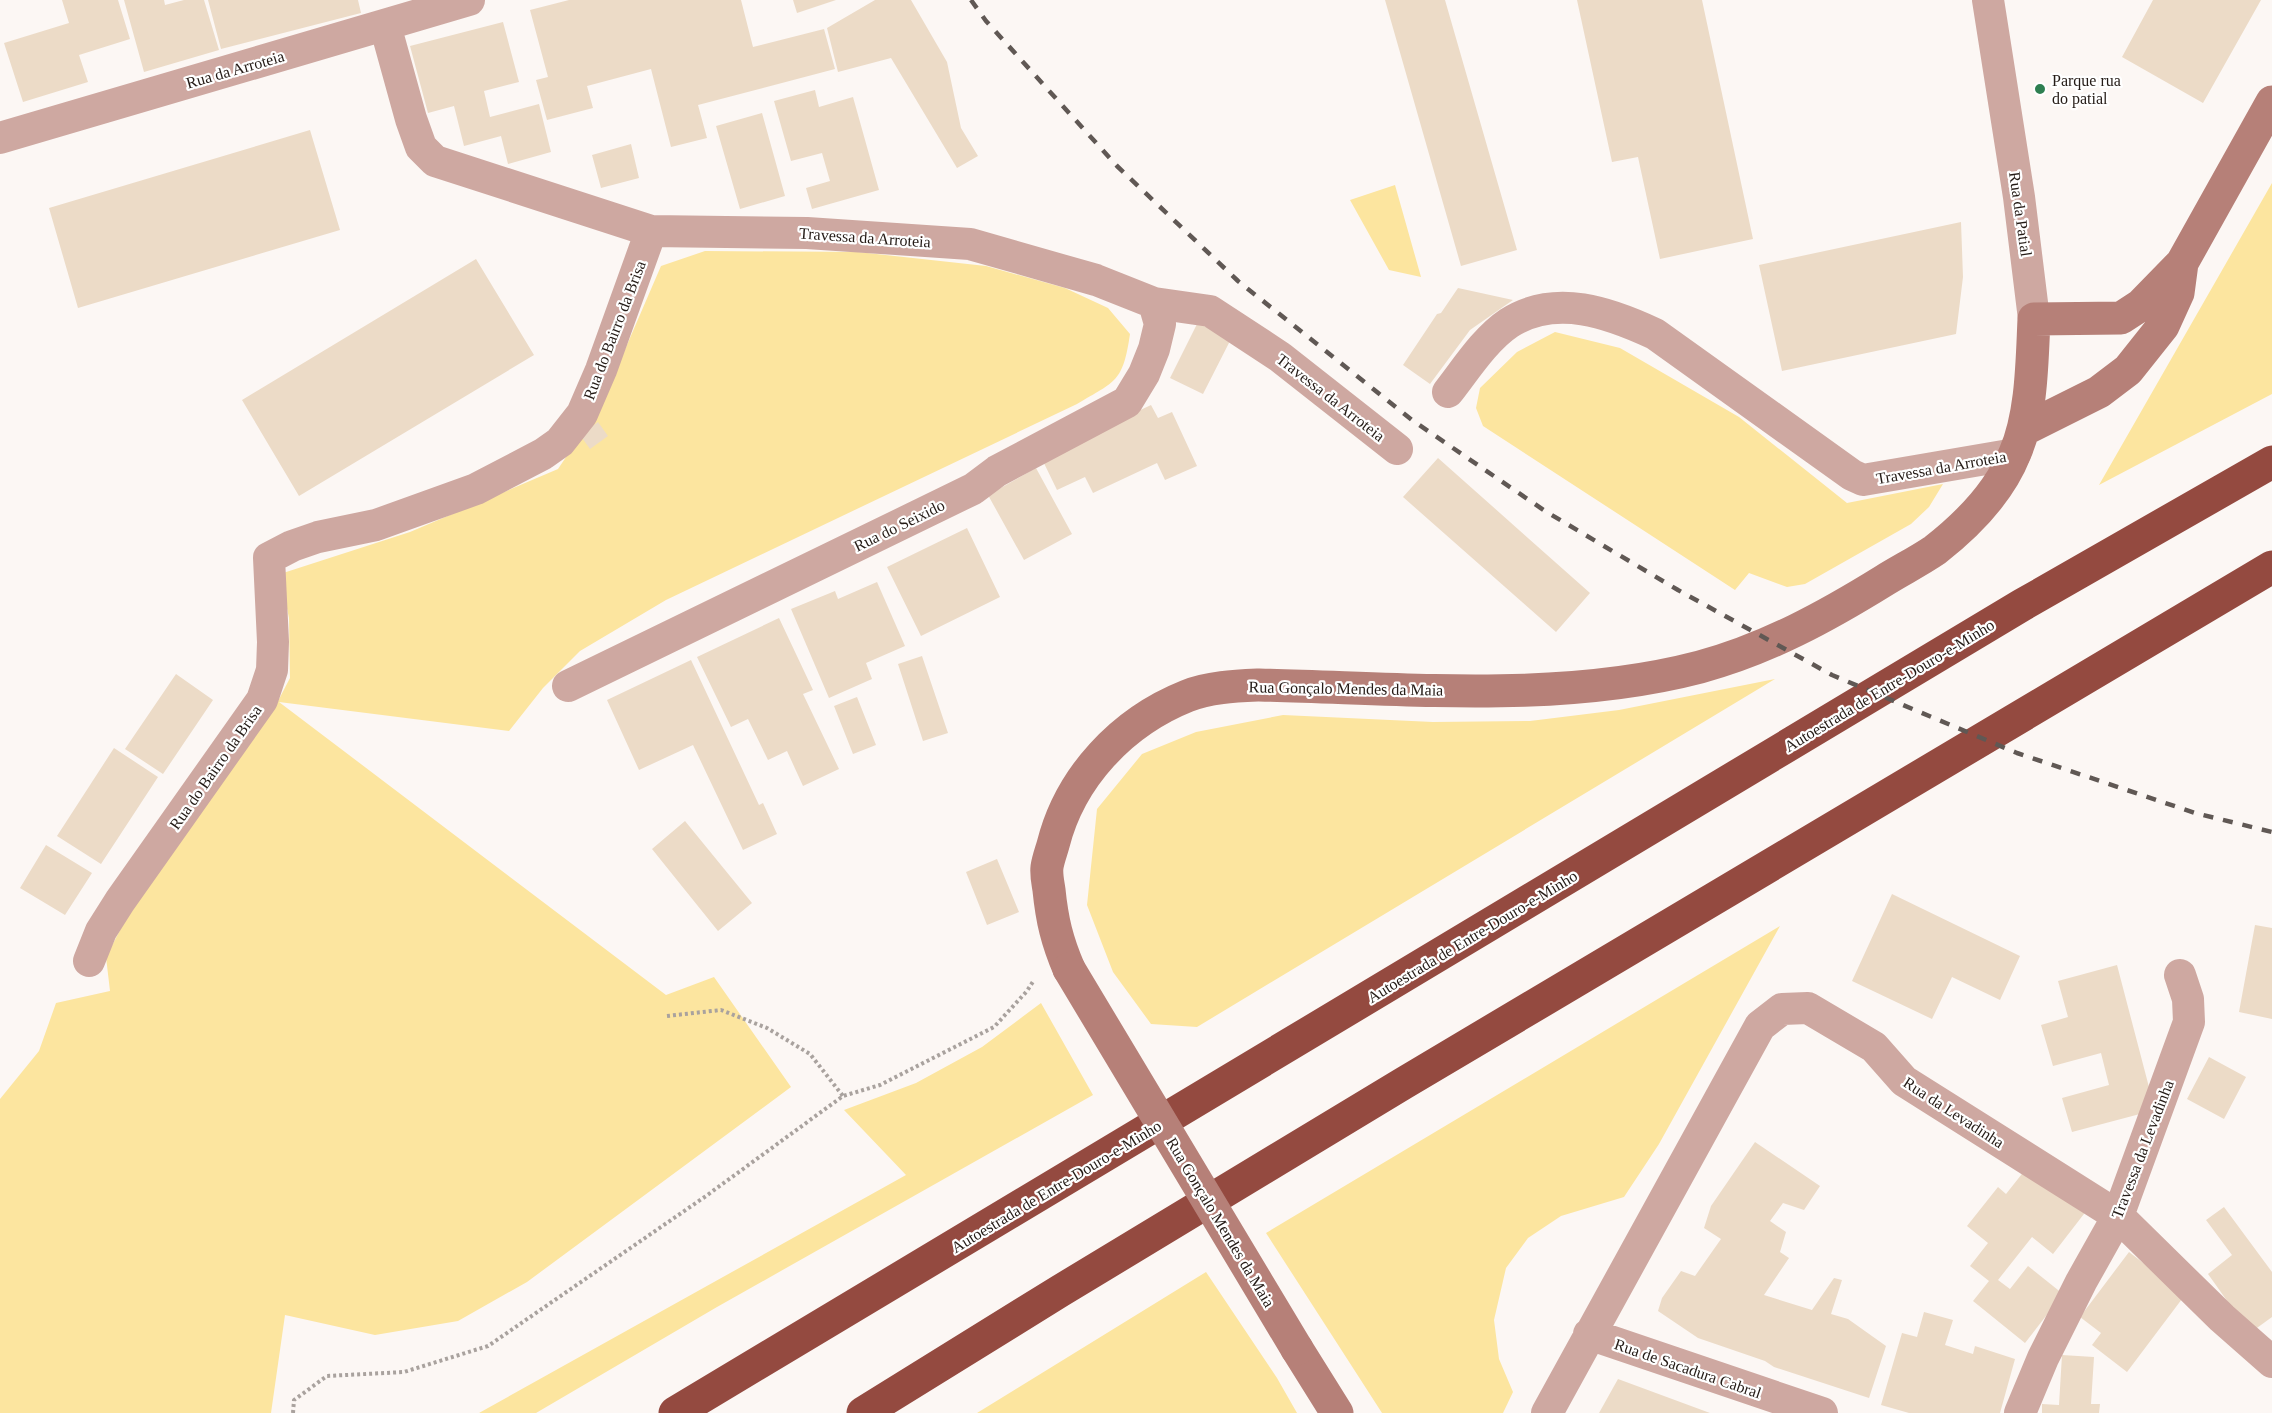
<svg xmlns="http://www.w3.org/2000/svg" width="2272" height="1413" viewBox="0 0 2272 1413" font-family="Georgia,serif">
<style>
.green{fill:#fce59f}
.building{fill:#ecdbc7}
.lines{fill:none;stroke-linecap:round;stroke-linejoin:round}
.path{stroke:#a9a29e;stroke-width:4;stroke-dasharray:3 3;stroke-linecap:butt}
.street{stroke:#cea8a1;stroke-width:32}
.secondary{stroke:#b68078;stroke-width:33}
.highway{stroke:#944a40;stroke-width:33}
.rail{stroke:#605854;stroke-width:4.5;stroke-dasharray:10 10;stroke-linecap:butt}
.secondary-bridge{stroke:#b68078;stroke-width:33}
.poi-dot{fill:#2e7f51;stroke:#fff;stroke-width:2}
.labels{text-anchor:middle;stroke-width:4.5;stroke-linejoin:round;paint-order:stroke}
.street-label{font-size:16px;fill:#241b16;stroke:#fff}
.poi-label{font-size:16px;fill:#241b16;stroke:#fff;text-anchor:start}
</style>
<rect width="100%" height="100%" fill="#fcf7f4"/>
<path class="green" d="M2272,183V394L2099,485Z
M1395,185L1421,277L1389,270L1350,200Z
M705,251L858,252L986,266L1065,288L1108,308L1130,334C1123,382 1116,381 1077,404L666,600L580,651L543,688L509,731L279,702L666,995L714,977L791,1087L527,1282L458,1321L375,1335L285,1315L271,1413H0V1099L39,1051L56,1003L110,991L106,957L130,911L278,701L290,678L289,618L280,574L410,532L558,469L601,405L661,266Z
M1555,332L1620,348L1739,417L1847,503L1943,484L1929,507L1911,524L1805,584L1787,587L1749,573L1735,590L1483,426L1476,408L1480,388L1517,352Z
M1775,679L1197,1027L1151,1024L1113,972L1087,905L1097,809L1142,754L1196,732L1283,715L1433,722L1530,721L1619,710Z
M1780,926L1659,1144L1624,1197L1561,1216L1528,1238L1506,1268L1494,1320L1499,1359L1513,1392L1503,1413H1382L1266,1233Z
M1041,1003L1093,1095L717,1307L536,1413H479L906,1175L844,1110L916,1083L982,1047Z
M1206,1272L1277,1378L1297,1413H977Z"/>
<path class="building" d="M62,0H118L130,39L79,55L88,82L23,102L4,43L69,23Z
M124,0H164L165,5L184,0H204L219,50L144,72Z
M208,0H358L361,13L221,49Z
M569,0H741L753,47L824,29L835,69L698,105L707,138L671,147L651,69L587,86L593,108L547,120L536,80L548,77L530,10Z
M793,0H836L797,13Z
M875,0H911L947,62L961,128L978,156L957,168L891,58L838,72L827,28Z
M1385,0H1445L1517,250L1461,266Z
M1577,0H1702L1753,239L1660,259L1638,157L1612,162Z
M2153,0H2261L2203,103L2122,57Z
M503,22L519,82L484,91L490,117L539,104L551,152L508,164L501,136L464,146L454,106L428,113L410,46Z
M815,90L819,107L853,97L879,190L812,209L806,188L830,181L822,153L791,161L774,101Z
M762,113L785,196L740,209L716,126Z
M310,130L340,230L78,308L49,208Z
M631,144L639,178L601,188L592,155Z
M1961,222L1963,277L1956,334L1782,371L1759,265Z
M476,259L534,355L299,496L242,400Z
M1458,288L1513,300L1470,330L1430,384L1403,365L1437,314L1441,313Z
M1199,320L1232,337L1203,394L1170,378Z
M1151,405L1158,418L1172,412L1197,466L1165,480L1157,463L1093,493L1085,477L1057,490L1041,457Z
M598,422L608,436L590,449L580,435Z
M1438,458L1590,593L1556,632L1403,497Z
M1036,468L1072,534L1024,560L988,495Z
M967,528L1000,597L921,636L887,567Z
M877,582L905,646L866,663L872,679L829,698L791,609L835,591L838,599Z
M779,618L813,690L803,694L839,769L803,786L787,751L768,760L748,719L731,727L697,657Z
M922,656L948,733L923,741L898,664Z
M691,660L759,805L763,803L777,834L743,850L693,745L639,770L607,700Z
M176,674L213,700L163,774L125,749Z
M857,697L876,745L853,754L834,706Z
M114,748L158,777L101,864L57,836Z
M685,821L752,903L718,931L652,849Z
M46,845L92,873L65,915L20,888Z
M997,859L1019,912L987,925L966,872Z
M1892,894L2020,956L2000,1000L1952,977L1932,1019L1852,981Z
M2255,925L2272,928V1019L2239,1012Z
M2117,965L2155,1110L2072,1132L2062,1098L2109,1085L2101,1053L2053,1066L2041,1025L2068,1017L2058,981Z
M2209,1057L2246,1077L2224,1119L2187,1099Z
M1755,1142L1820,1186L1804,1210L1783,1203L1770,1221L1786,1232L1780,1252L1789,1258L1764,1295L1812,1310L1834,1278L1842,1280L1831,1314L1848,1319L1886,1346L1869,1398L1774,1367L1765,1361L1698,1338L1658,1311L1662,1298L1681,1271L1695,1276L1721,1239L1704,1228L1711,1206Z
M2029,1165L2087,1210L2053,1254L2032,1237L1998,1280L2010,1289L2028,1266L2063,1294L2025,1343L1973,1301L1989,1281L1970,1266L1988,1243L1967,1226L1998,1187L2006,1194Z
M2224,1207L2272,1272V1317L2250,1333L2208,1274L2232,1255L2206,1220Z
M2129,1252L2185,1295L2127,1372L2092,1345L2101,1333L2080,1317Z
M1924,1312L1953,1320L1945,1345L1973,1354L1975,1346L2015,1359L2000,1413H1909L1881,1405L1902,1333L1917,1337Z
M2062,1355L2094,1357L2091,1404H2100L2099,1413H2042V1404L2059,1405Z
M1618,1379L1710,1413H1599Z"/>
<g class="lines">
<path class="path" d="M667,1016L721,1010L767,1028L810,1054L843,1096
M293,1413L294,1400L327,1376L404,1372L488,1346L706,1196L843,1096L880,1085L994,1027L1027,991L1034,980"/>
<path class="street" d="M1988,0L2019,197L2034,319
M385,25L411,119L421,147L435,161L651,231L807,233L970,244L1096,280L1154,303L1210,311L1280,357L1397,449
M0,138L469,0
M1448,392C1466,369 1485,339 1509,323C1556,293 1610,313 1655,334L1852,475L1863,480L2015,454
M568,686L973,489L997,471L1127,402L1144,374L1154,349L1160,324L1154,303
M89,961L101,931L120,901L262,700L272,670L273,642L269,558L292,546L318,537L376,525L476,489L543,454L560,442L582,414L601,370L651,231
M1589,1334L1822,1413
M1547,1413L1760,1026L1782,1009L1808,1008L1874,1047L1904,1081L2118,1216L2222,1318L2272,1362
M2020,1413L2043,1358L2081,1282L2118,1216L2189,1022L2188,999L2180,975"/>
<path class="secondary" d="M2023,430L2099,392L2128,370L2163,326L2178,293L2182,263
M1069,969C1057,941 1052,920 1049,890C1048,883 1046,875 1047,867C1048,860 1051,852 1053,845C1070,777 1122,722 1187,696C1209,687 1236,686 1259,685C1404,688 1559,704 1700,667C1767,649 1827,616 1885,580C1901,570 1919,561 1935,550C1967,525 2000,491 2015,453C2032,414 2032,361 2034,319L2121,318L2141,305L2182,263L2272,102
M1297,1349L1337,1413"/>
<path class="highway" d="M675,1413L2022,605L2272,462
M863,1413L1060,1291L1404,1083L2272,567"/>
<path class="rail" d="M971,0L986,21L1117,166L1238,281L1412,420L1545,511L1678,590L1832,675L2017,753L2195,813L2272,832"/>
<path class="secondary-bridge" d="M1069,969L1297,1349"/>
</g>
<circle class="poi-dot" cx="2040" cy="89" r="6"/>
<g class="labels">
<g class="street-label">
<text transform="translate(235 69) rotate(-16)" y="6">Rua da Arroteia</text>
<text transform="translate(2021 214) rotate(82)" y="6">Rua da Patial</text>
<text transform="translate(865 237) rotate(4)" y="6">Travessa da Arroteia</text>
<text transform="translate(614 330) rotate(-69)" y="6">Rua do Bairro da Brisa</text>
<text transform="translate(1331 397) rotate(38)" y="6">Travessa da Arroteia</text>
<text transform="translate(1941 467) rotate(-10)" y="6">Travessa da Arroteia</text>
<text transform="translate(899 525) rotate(-26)" y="6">Rua do Seixido</text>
<text transform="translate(1889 685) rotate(-31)" y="6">Autoestrada de Entre-Douro-e-Minho</text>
<text transform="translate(1346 688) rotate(1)" y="6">Rua Gonçalo Mendes da Maia</text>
<text transform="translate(215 767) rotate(-55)" y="6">Rua do Bairro da Brisa</text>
<text transform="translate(1472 936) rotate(-31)" y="6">Autoestrada de Entre-Douro-e-Minho</text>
<text transform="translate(1954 1112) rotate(33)" y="6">Rua da Levadinha</text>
<text transform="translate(2142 1149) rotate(-69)" y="6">Travessa da Levadinha</text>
<text transform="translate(1056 1186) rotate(-31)" y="6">Autoestrada de Entre-Douro-e-Minho</text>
<text transform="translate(1221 1222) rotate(59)" y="6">Rua Gonçalo Mendes da Maia</text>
<text transform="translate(1688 1368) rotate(19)" y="6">Rua de Sacadura Cabral</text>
</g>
<g class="poi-label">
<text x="2052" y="86">Parque rua<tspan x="2052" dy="18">do patial</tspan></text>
</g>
</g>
</svg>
